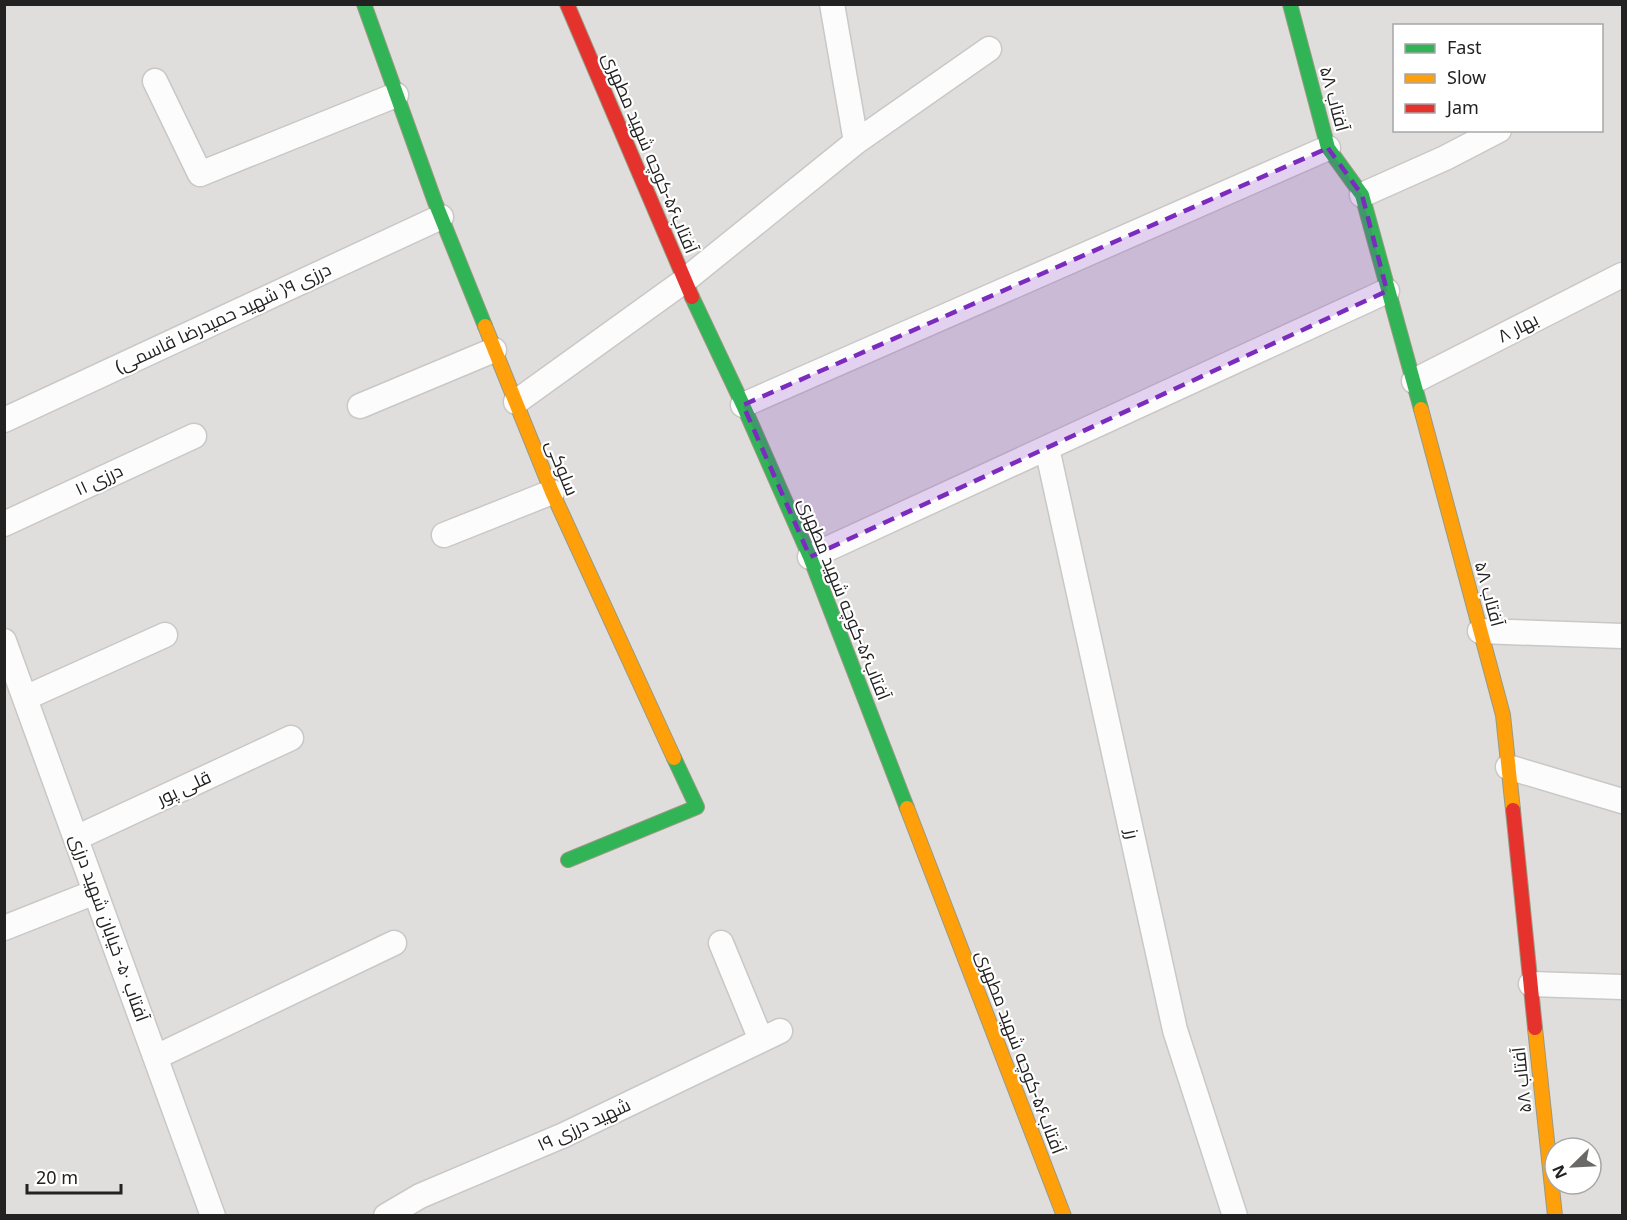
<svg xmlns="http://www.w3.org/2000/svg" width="1627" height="1220" viewBox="0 0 1627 1220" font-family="'Noto Sans',Cairo,sans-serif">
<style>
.residential{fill:#dfdedc;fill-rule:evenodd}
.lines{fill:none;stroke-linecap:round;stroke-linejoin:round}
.street-casing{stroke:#c9c8c7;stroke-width:27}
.fast-casing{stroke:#999a82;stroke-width:16}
.slow-casing{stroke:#999a82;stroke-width:16}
.jam-casing{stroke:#999a82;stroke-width:16}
.street{stroke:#fdfcfc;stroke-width:24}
.fast{stroke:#30b455;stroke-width:14}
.slow{stroke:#ff9f0a;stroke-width:14}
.jam{stroke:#e5322d;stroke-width:14}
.marked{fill:#7b2cbf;fill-opacity:0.2;stroke:#7b2cbf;stroke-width:4.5;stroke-dasharray:12 8;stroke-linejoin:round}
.labels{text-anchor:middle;stroke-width:4.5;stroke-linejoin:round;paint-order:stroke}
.street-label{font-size:18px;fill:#222;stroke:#fff}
</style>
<rect width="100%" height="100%" fill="#f0eeeb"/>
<path class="residential" d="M5,5H1622V1215H5ZM1394,26H1602V130H1394ZM1555,1148H1591V1184H1555Z"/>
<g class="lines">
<defs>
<path id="street" d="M832,4L856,142
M155,81L200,174L396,95
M1362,195L1445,158L1499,130
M1414,381L1622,275
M516,402L684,281L856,142L989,49
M743,405L1328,148
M360,406L494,350
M4,420L441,217
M1047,448L1175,1030L1235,1216
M4,524L194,436
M444,535L552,492
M810,557L1387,291
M1480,631L1622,636
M4,641L213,1216
M25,698L165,635
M1508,767L1622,801
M76,838L291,738
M4,928L95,892
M721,943L761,1040
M1531,984L1622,987
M156,1057L394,943
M386,1216L420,1196L564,1135L780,1031"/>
<path id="fast" d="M364,4L435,202L485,326
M1290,4L1328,148L1362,195L1421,409
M692,297L743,405L810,557L907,808
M568,860L697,807L674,758"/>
<path id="slow" d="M485,326L552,492L674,758
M1421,409L1503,715L1513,810
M907,808L1064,1216
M1535,1028L1555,1216"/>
<path id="jam" d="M567,4L692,297
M1513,810L1535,1028"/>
</defs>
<use href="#street" class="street-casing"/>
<use href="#fast" class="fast-casing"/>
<use href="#slow" class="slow-casing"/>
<use href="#jam" class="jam-casing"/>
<use href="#street" class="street"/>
<use href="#fast" class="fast"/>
<use href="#slow" class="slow"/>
<use href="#jam" class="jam"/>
</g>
<path class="marked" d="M1328,148L1362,195L1387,291L810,557L743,405Z"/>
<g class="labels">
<g class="street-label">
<text transform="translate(1334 99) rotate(75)" y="6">آفتاب ۵۸</text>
<text transform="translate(650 153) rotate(67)" y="6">آفتاب۵۶-كوچه شهيد مطهری</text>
<text transform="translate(223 318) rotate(-25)" y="6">درزی ۹( شهید حمیدرضا قاسمی)</text>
<text transform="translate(1518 328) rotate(-27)" y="6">بهار ۸</text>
<text transform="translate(562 468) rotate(68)" y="6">سلوکی</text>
<text transform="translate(99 480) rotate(-25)" y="6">درزی ۱۱</text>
<text transform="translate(1489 594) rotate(75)" y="6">آفتاب ۵۸</text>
<text transform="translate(844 599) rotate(68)" y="6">آفتاب۵۶-كوچه شهيد مطهری</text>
<text transform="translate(184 788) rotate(-25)" y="6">قلی پور</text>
<text transform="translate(1132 834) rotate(78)" y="6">رز</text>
<text transform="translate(109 928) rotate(70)" y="6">آفتاب ۵۰- خیابان شهید درزی</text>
<text transform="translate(1020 1052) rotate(69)" y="6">آفتاب۵۶-كوچه شهيد مطهری</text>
<text transform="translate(1522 1080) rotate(-96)" y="6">آفتاب ۵۸</text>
<text transform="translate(584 1125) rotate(-25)" y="6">شهید درزی ۱۹</text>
</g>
</g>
<rect width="1627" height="1220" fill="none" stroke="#222222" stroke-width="12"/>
<rect x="1393" y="24" width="210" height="108" fill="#ffffff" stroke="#a7a7a7" stroke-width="1.5"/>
<rect x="1405" y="44" width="30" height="9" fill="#30b455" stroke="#a7a7a7" stroke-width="1.5"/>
<text x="1447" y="54" font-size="18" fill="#222222">Fast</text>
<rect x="1405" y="74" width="30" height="9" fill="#ff9f0a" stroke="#a7a7a7" stroke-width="1.5"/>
<text x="1447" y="84" font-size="18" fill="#222222">Slow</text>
<rect x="1405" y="104" width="30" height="9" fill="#e5322d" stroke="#a7a7a7" stroke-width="1.5"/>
<text x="1447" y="114" font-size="18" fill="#222222">Jam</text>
<g transform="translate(1573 1166) rotate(246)"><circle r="28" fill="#ffffff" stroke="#a7a7a7" stroke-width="1.5"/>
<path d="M0-4.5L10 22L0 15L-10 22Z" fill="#6a6968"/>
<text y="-9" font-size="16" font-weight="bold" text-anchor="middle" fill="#222222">N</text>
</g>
<path d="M27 1184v9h94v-9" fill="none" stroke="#222222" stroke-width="3"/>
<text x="36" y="1184" font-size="18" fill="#222222" stroke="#ffffff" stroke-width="4.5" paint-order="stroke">20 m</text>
</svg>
